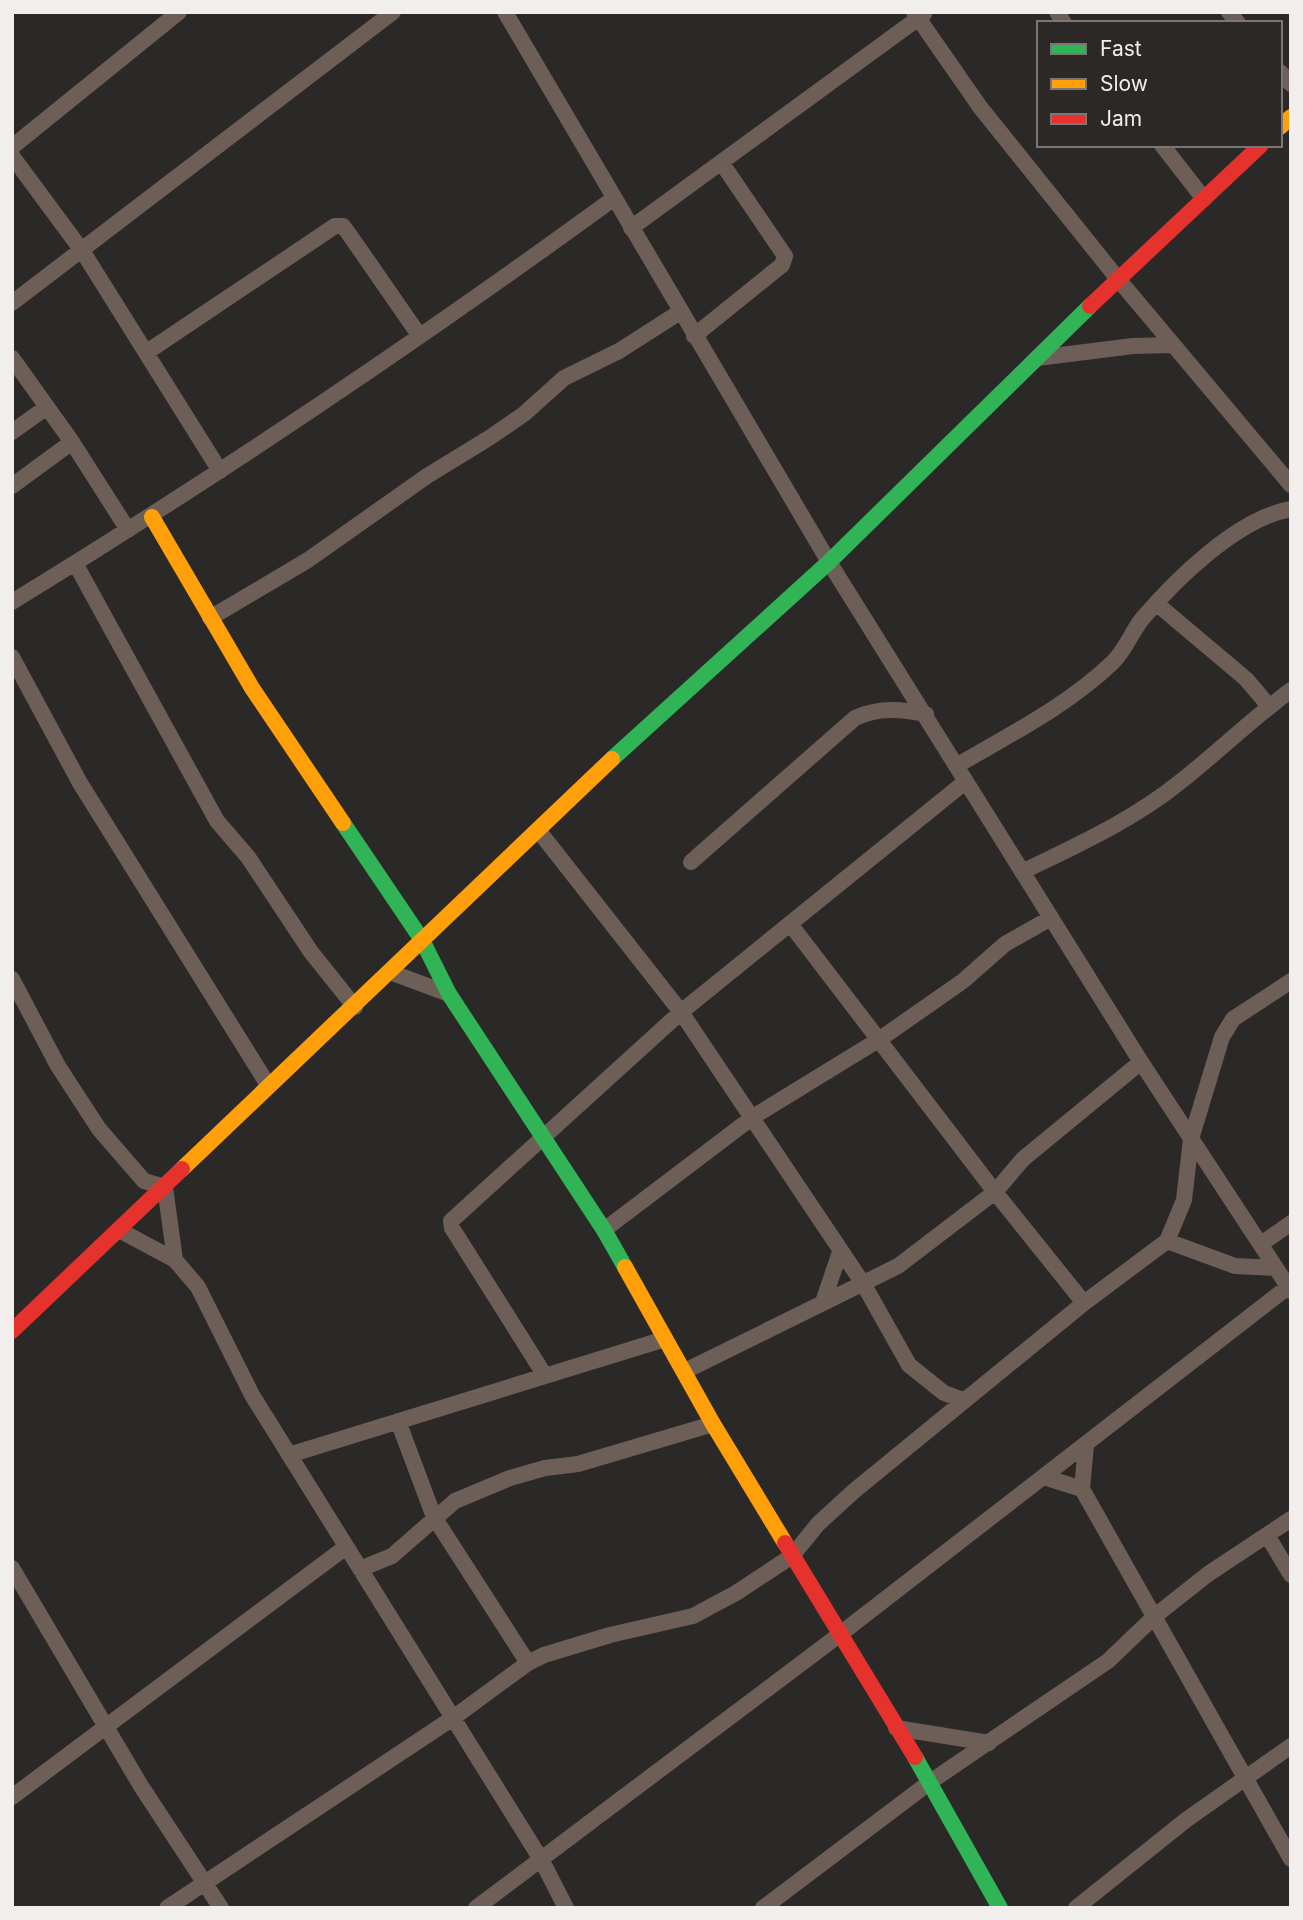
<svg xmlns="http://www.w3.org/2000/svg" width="1303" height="1920" viewBox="0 0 1303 1920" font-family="Inter,sans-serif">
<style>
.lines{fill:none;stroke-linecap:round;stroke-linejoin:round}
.street{stroke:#6d5f58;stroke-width:16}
.fast{stroke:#30b455;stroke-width:16}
.slow{stroke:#ff9f0a;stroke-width:16}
.jam{stroke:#e5322d;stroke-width:16}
</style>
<rect width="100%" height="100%" fill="#2b2927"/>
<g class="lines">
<path class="street" d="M505,12L829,562L1141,1062L1291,1291
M914,12L980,107L1118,279L1291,485
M1057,12L1064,23
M1229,12L1238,23
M1280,72L1291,84
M1162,145L1204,199
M12,147L179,12
M12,156L83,252L220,471
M631,228L924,14
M12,303L393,12
M694,336L782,265L785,256L721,162
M147,352L335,226H343L349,234L419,335
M12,358L72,442L128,530
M1037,358L1133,346L1172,345
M12,432L47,407
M12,486L72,442
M75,563L217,821L248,857L311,952L355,1007
M12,602C218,476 418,341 613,199
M1157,604L1246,679L1269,706
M210,618L308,560L427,476L489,438L524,414L564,378L619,351L680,312
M12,657L80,783L268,1085
M956,766C1009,735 1067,706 1112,663C1125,651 1131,633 1142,619C1176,579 1238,518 1291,509
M538,830L681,1012L864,1285L909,1365L944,1393L963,1400
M691,862L855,718C879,707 901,709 926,714
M1022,872C1077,845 1133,820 1180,782C1218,752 1252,719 1291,690
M791,925L995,1192L1084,1303
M390,972L449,994
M12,979L58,1066L99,1129L144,1181L165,1187L175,1260
M119,1230L175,1260L198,1287L252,1395L542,1861L566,1908
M604,1230L753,1117L880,1039L963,981L1005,944L1051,918
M1167,1241L1235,1266L1276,1268
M1261,1244L1291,1223
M823,1302L840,1252
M685,1371L898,1266L995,1192L1023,1159L1141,1062
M544,1374L452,1228L451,1221L681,1012L965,782
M398,1421L434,1517L528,1663
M1086,1445L1082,1489L1291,1859
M289,1455L665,1339
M1044,1477L1082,1489
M1267,1535L1291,1575
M12,1568L141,1786L221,1908
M360,1569L392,1556L455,1501L510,1478L545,1468L578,1464L713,1424
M896,1728L989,1743
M12,1797L346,1547
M167,1908L453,1718L528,1663L544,1655L610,1635L693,1616L736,1593L792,1556L818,1524L854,1491L1084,1303L1167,1241L1184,1200L1191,1139L1222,1037L1233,1019L1291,981
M476,1908L839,1635L1288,1287
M763,1908L930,1782L1108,1661L1155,1616L1208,1574L1291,1519
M1076,1908L1186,1820L1291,1746"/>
<path class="fast" d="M612,759L829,562L1090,306
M343,823L422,940L449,994L604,1230L625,1267
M915,1757L1000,1908"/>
<path class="slow" d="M1280,127L1291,117
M152,517L252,688L343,823
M182,1169L612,759
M625,1267L713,1424L785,1543"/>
<path class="jam" d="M1090,306L1261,145
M12,1331L182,1169
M785,1543L915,1757"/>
</g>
<rect width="1303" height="1920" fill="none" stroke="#f1eeed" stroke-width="28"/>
<rect x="1037" y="21" width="245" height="126" fill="#2c2826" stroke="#7b7776" stroke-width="2"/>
<rect x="1051" y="44" width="35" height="10" fill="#30b455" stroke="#7b7776" stroke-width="2"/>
<text x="1100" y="56" font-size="21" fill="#f1eeed">Fast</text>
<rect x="1051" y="79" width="35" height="10" fill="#ff9f0a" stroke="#7b7776" stroke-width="2"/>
<text x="1100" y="91" font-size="21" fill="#f1eeed">Slow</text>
<rect x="1051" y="114" width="35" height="10" fill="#e5322d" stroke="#7b7776" stroke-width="2"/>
<text x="1100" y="126" font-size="21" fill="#f1eeed">Jam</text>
</svg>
